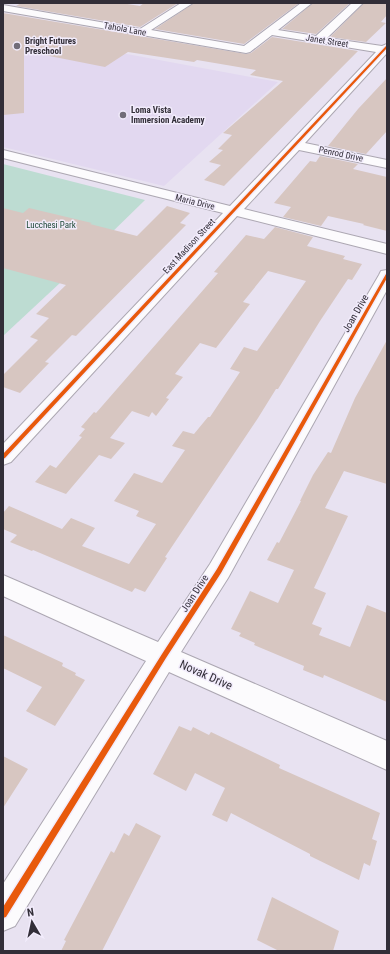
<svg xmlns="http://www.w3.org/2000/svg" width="390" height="954" viewBox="0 0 390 954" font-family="'Roboto Condensed',sans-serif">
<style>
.built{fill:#e2d8f0}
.green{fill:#bddcd2}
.building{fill:#d7c6c1}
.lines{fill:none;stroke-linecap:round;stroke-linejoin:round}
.minor-casing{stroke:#aca7b2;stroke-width:2}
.minor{fill:#fcfbfd;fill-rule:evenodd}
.cycleway-casing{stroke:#f2ecfc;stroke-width:3}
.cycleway{fill:#e8590c;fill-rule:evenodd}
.poi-dot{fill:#726d79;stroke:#f2ecfc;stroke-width:1.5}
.labels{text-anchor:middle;stroke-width:3;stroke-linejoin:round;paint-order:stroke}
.far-street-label{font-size:9px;fill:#322e38;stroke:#f2ecfc}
.far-poi-label{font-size:9px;font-weight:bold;fill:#322e38;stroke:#f2ecfc;text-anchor:start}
.far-park-label{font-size:9px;fill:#1d4835;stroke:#f2ecfc}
.street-label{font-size:10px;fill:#322e38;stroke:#f2ecfc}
.near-street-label{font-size:12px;fill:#322e38;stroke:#f2ecfc}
</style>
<rect width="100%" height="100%" fill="#e8e2f1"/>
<path class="built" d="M3,31L278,82L164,186L3,147Z"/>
<path class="green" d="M3,164L145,200L61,282L3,336Z"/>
<path class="building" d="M21,3H121L140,6L144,3H178L140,27L16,6Z
M194,3H299L244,44L155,29Z
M313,3H350L316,34L282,29Z
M364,3H387V15L381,22L386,23L366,42L330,37Z
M3,13L246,54L251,53L272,37L358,51L224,186L204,180L221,165L209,162L223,150L218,149L232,135L223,133L283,81L250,75L256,70L197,60L194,62L128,52L105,67L24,51V113L3,115Z
M387,78V131L366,154L328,146L358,109Z
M320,156L358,164L353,169L387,177V231L363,225L364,224L328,216L321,226L283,217L291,207L274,203L310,161L316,162Z
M167,206L190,213L180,223L186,225L76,336L72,335L45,362L49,363L20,393L3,387V375L38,340L30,337L49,318L36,314L66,285L3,268V208L23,213L29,208L92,223L90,224L137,236Z
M275,227L313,237L307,246L345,256L343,259L362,264L352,280L348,279L320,321L278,389H276L258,418L165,557L167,558L145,592L135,588L132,592L33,550L32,551L10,542L17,535L3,529V513L9,506L62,529L71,518L95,528L82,546L129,564L156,524L136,516L139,511L114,501L134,473L162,483L185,450L172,446L183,431L194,434L208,417H210L240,372L230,369L244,347L257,351L306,281L268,271L243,302L250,304L216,348L200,343L175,374L183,377L166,398L169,399L156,416L152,412L149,417L132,411L110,438L125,443L111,459L99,455L66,494L35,482L50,465L56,468L82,437L79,436L85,429L81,427L94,412L96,413L218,273L214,272L246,235L264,239Z
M387,340V484L344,471L325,508L348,516L314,588L326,593L312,624L322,628L319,635L350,647L367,605L387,613V702L324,675L323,678L303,670L304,666L254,645L255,643L239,636L241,633L231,629L250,591L278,603L294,570L267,560L277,542L279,543L301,501H300L313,475L328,452L331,453L355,398Z
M3,635L63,663L62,666L76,673L75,675L85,680L55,726L26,711L42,687L3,668Z
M179,726L191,731L193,727L209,735L211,732L280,765L279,768L380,813L372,839L377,841L370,866L364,863L359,880L310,856V854L231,813L227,822L212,815L225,788L195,773L186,791L153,774Z
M3,756L28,769L3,808Z
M136,823L161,836L102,951H61L66,941L64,940L111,851L114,853L124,833L129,836Z
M272,897L339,931L333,951H279L257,940Z"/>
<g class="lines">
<defs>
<path id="minor" d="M181,3H193L151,30L244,46L301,3H312L278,30L316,36L352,3H363L327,38L382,46L387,44V53L305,143L387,160V168L299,150L244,209L387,244V254L237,216L11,462L3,465V444L223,213L3,158V150L230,206L376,52L272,35L250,52L246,53L3,11V5L140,29Z
M387,270V290L228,578L181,652L387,741V770L169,672L15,926L3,931V884L146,661L3,596V575L158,642L210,564L379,275L381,271Z"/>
</defs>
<use href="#minor" class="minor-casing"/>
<use href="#minor" class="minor"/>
<defs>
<path id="cycleway" d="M386,46H387V48L5,458L3,459V454Z
M386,274H387V278L221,573L166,658L6,917L3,918V907L162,654L217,569Z"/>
</defs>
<use href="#cycleway" class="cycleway-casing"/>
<use href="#cycleway" class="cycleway"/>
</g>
<g class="poi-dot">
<circle cx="17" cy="46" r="4"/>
<circle cx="123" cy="115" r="4"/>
</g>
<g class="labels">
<g class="far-street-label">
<text transform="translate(125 29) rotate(10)" y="3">Tahola Lane</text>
<text transform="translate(327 41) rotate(9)" y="3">Janet Street</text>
<text transform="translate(341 154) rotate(12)" y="3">Penrod Drive</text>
<text transform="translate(195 202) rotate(14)" y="3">Maria Drive</text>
<text transform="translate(189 246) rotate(-47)" y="3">East Madison Street</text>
</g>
<g class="far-poi-label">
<text x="25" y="44">Bright Futures<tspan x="25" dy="10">Preschool</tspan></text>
<text x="131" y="113">Loma Vista<tspan x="131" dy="10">Immersion Academy</tspan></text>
</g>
<g class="far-park-label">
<text x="51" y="228">Lucchesi Park</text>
</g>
<g class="street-label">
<text transform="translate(355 313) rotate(-60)" y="4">Joan Drive</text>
<text transform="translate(194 593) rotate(-57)" y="4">Joan Drive</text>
</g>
<g class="near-street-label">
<text transform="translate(206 675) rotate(24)" y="4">Novak Drive</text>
</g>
</g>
<rect width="390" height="954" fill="none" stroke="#322e38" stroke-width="8"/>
<g transform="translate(32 922) rotate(351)" stroke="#f2ecfc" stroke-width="3" paint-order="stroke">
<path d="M0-3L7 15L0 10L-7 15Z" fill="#322e38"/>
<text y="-6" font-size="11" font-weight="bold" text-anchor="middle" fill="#322e38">N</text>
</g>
</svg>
